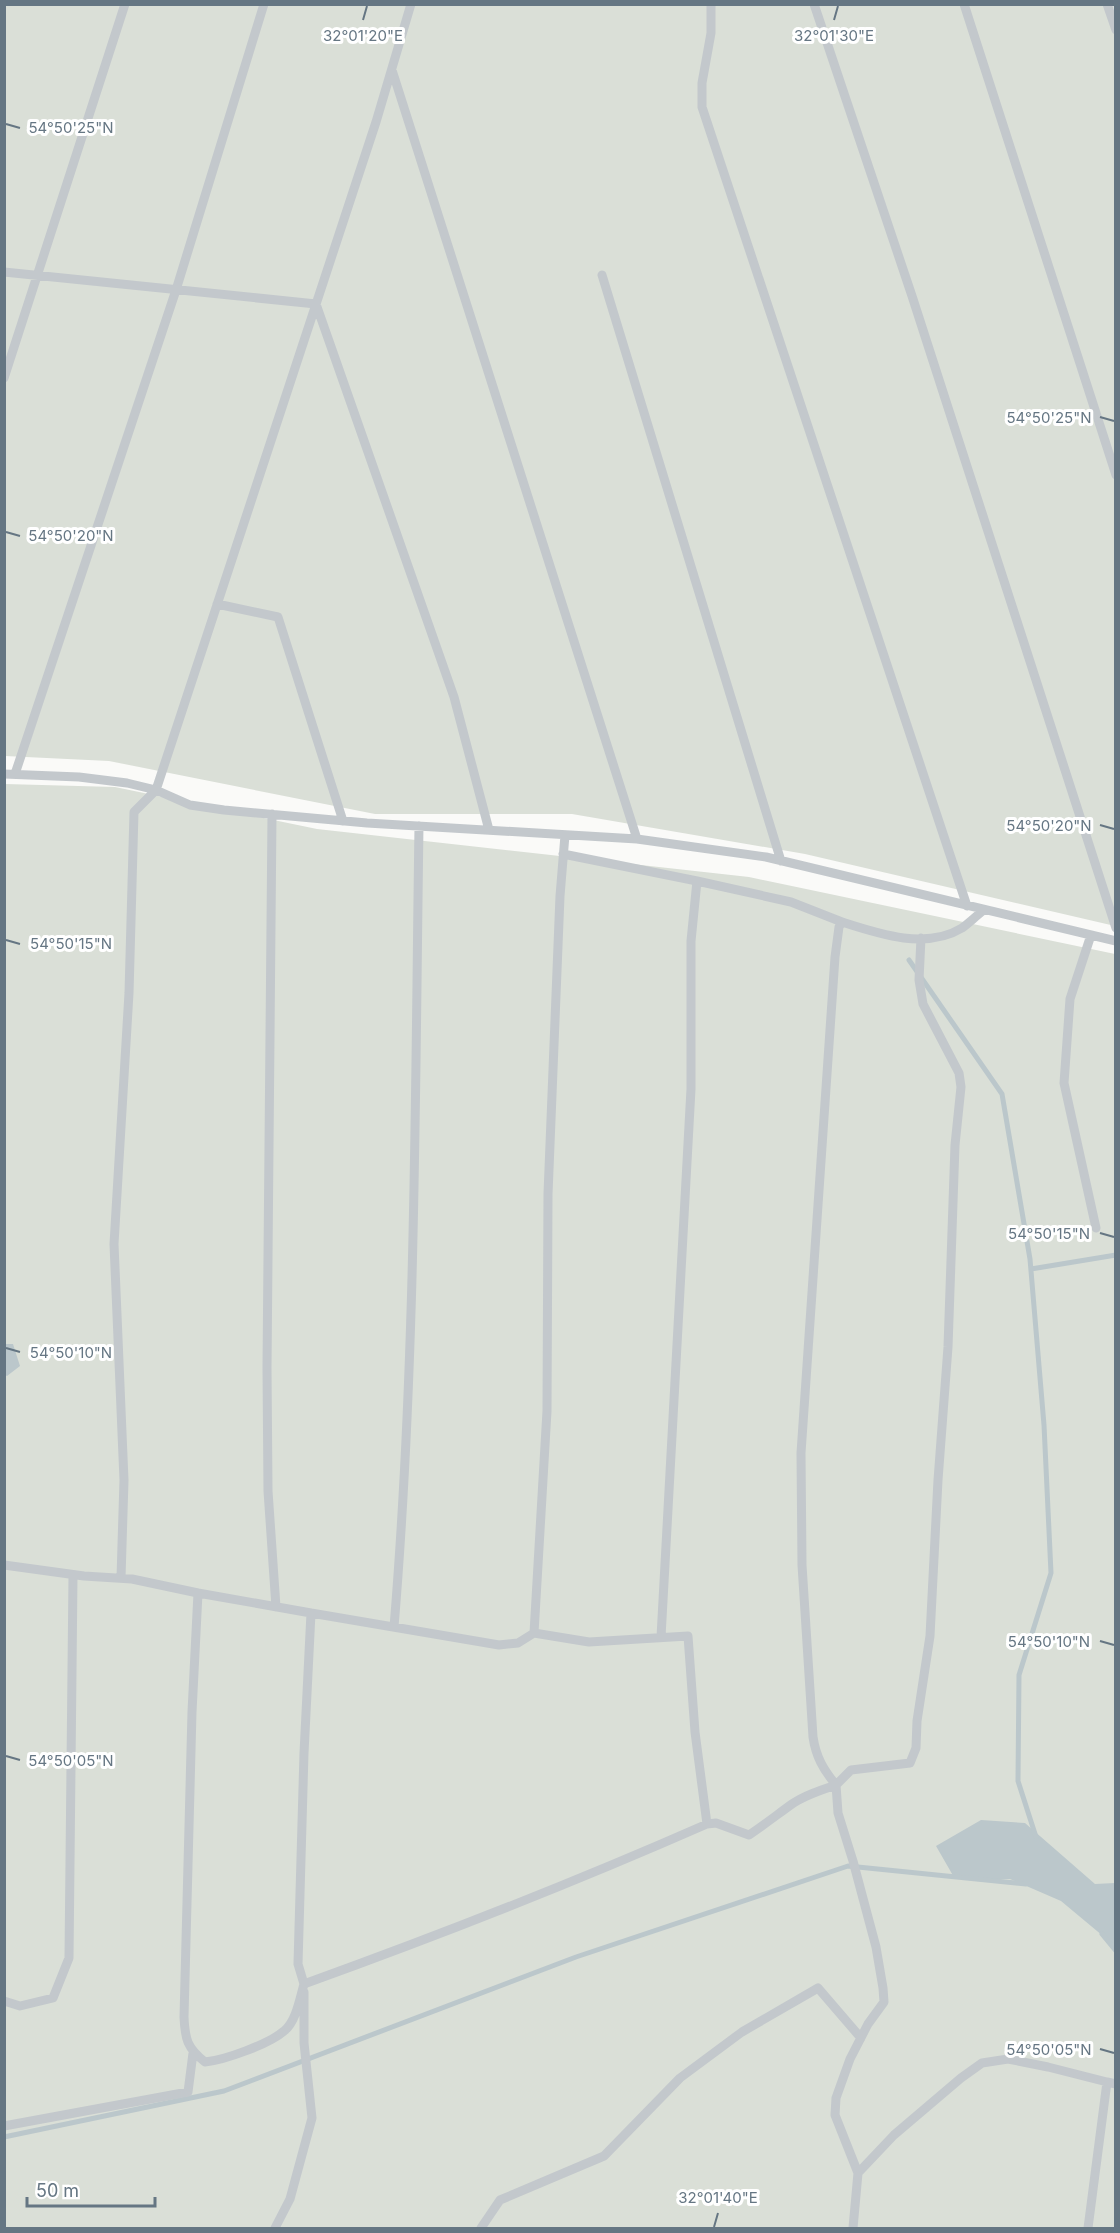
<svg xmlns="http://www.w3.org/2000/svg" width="1120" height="2233" viewBox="0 0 1120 2233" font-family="Inter,sans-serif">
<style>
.green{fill:#dadfd7}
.water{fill:#bbc7cb}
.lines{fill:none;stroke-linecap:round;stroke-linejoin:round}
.stream{stroke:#bbc7cb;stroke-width:5}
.lane{stroke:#c3c8cc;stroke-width:9}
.ticks{fill:none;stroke:#657683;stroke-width:2}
.ticks-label{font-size:15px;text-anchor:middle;fill:#657683;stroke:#fff;stroke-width:6;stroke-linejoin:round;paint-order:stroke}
</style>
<rect width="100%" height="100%" fill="#fafaf8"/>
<path class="green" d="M5,5H1115V926L805,854L572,814H375L109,761L5,756Z
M5,784L115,787L317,829L749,877L1115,954V2228H5Z"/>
<path class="water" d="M4,1344H13L20,1366L7,1376L5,1375Z
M981,1820L1025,1823L1095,1884L1115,1883V1946L1061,1901L1010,1879H955L936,1846Z"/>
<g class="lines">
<path class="stream" d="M909,960L1002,1094L1030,1259L1044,1425L1051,1573L1019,1675L1018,1781L1036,1837
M1031,1269L1116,1255
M1102,1934L1116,1951
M4,2137L224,2091L576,1957L848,1866L1026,1884"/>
<path class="lane" d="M711,4V33L702,83V107L967,906
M814,4L912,296L1116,928
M964,4L1116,475
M1107,4L1116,30
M392,70L637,839
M4,272L316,304L454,697L489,830
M602,275L781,861
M4,378L125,4
M217,604L278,617L343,821
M4,774L79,777L127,783L156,790L190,805L224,810L367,823L637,839L766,857L1116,941
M15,774L176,290L264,4
M272,814L267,1368L268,1491L276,1607
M565,835L560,896L548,1194L547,1411L534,1633L518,1643L499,1645L311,1613L304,1753L298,1964L304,1984C440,1935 575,1882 707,1824L716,1823L749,1835C764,1825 778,1814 792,1804C805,1795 821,1790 836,1785C823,1769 816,1757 813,1737L802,1565L801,1453L835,957L839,927L842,922C879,934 926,950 962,928C969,923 976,916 984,910
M563,854L697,881
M1091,935L1070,999L1064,1083L1096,1228
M4,1565L84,1576L132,1579L198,1593
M121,1578L124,1480L114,1244L129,993L134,812L156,790L376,122L411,4
M394,1627C416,1361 415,1093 419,826
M534,1633L589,1642L688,1636L695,1732L707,1824
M661,1637L691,1089V941L697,881L791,902L842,922
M304,1984C300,1998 296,2022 284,2031C269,2044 225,2060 205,2062C187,2048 185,2039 184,2017L192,1712L198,1593L311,1613
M4,2001L20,2006L53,1998L69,1958L73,1575
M4,2126L188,2092L193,2053
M858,2173L835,2115L836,2098L850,2059L868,2024L884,2002L883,1988L876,1947L853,1861L838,1813L836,1785L851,1770L910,1763L916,1748L917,1721L930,1636L938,1480L948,1347L955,1145L961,1087L959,1073L923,1004L919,980L921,938
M275,2228L290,2199L312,2118L304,2043V1992
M481,2228L500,2200L604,2156L680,2078L742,2032L818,1988L861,2038
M853,2228L858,2173L894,2135L961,2078L982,2063L1008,2059L1048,2067L1107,2082
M1088,2228L1107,2082L1116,2084"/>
</g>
<path class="ticks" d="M363,20L367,6M834,20L838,6M6,124L20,128M1100,417L1114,421M6,532L20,536M1100,825L1114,829M6,940L20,944M1100,1233L1114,1237M6,1348L20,1352M1100,1641L1114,1645M6,1756L20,1760M1100,2049L1114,2053M714,2227L718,2213"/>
<g class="ticks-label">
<text x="363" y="41">32°01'20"E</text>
<text x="834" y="41">32°01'30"E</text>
<text x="71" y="133">54°50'25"N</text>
<text x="1049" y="423">54°50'25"N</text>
<text x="71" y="541">54°50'20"N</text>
<text x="1049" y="831">54°50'20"N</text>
<text x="71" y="949">54°50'15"N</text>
<text x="1049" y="1239">54°50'15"N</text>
<text x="71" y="1358">54°50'10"N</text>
<text x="1049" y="1647">54°50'10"N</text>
<text x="71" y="1766">54°50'05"N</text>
<text x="1049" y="2055">54°50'05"N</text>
<text x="718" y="2203">32°01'40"E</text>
</g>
<rect width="1120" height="2233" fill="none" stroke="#657683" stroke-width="12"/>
<path d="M27 2197v9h128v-9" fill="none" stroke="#657683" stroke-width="3"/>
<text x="36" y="2197" font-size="18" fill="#657683" stroke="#ffffff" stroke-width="4.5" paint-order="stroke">50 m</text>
</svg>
